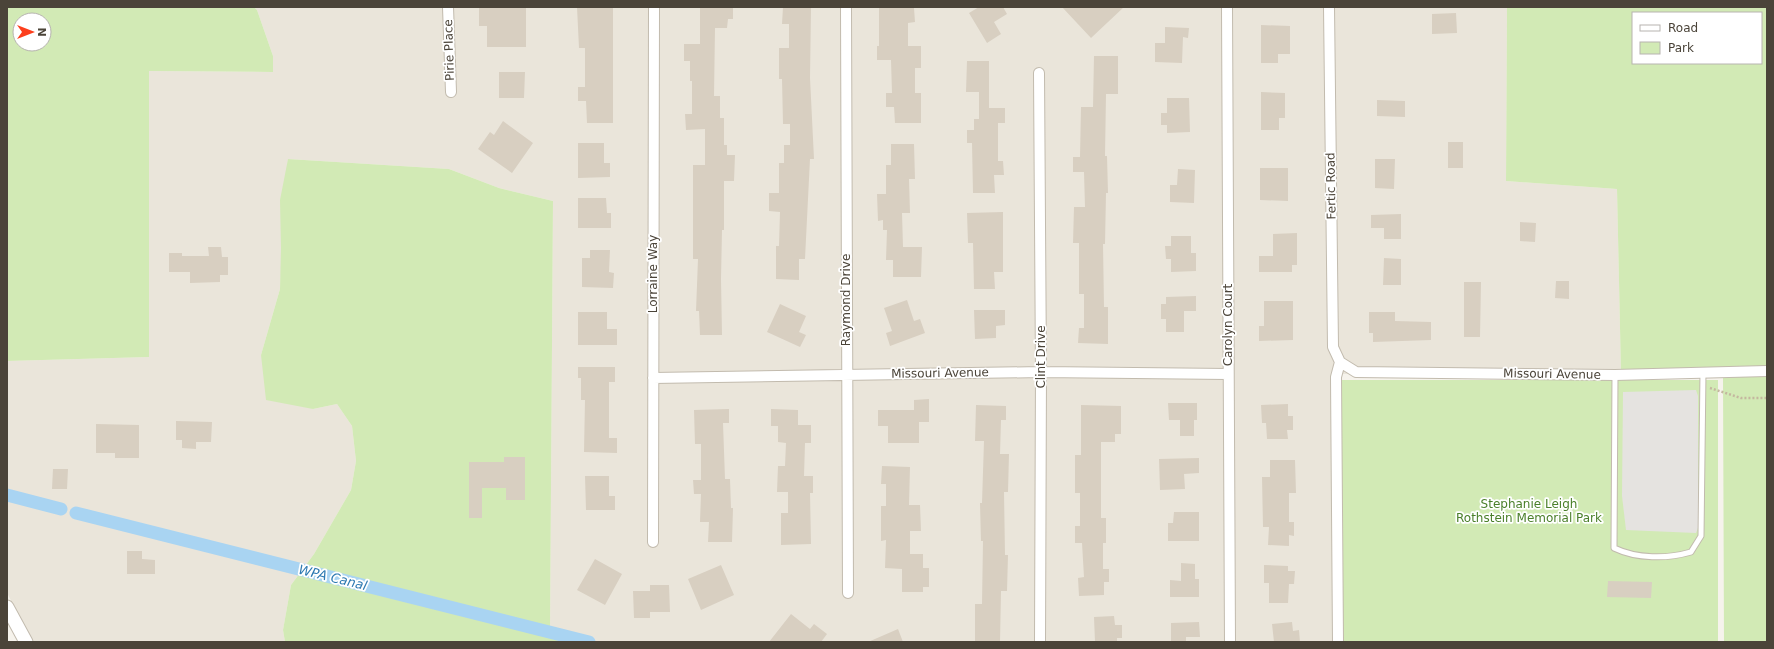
<svg xmlns="http://www.w3.org/2000/svg" width="1774" height="649" viewBox="0 0 1774 649" font-family="'DejaVu Sans',sans-serif">
<style>
.residential{fill:#eae5da}
.green{fill:#d2eab5;fill-rule:evenodd}
.parking{fill:#e5e3e0}
.lines{fill:none;stroke-linecap:round;stroke-linejoin:round}
.canal{stroke:#a9d4f2;stroke-width:13}
.building{fill:#d8cfc1}
.service-casing{stroke:#c2bbae;stroke-width:7}
.minor-casing{stroke:#c2bbae;stroke-width:12}
.tertiary-casing{stroke:#c2bbae;stroke-width:15}
.path{stroke:#c4b79f;stroke-width:2.5;stroke-dasharray:2 2;stroke-linecap:butt}
.service{stroke:#fff;stroke-width:5}
.minor{stroke:#fff;stroke-width:10}
.tertiary{stroke:#fff;stroke-width:13}
.labels{text-anchor:middle;stroke-width:3.5;stroke-linejoin:round;paint-order:stroke}
.street-label{font-size:12px;fill:#4b4439;stroke:#fff}
.park-label{font-size:12px;fill:#4a7f2a;stroke:#fff}
.water-label{font-size:13px;font-style:italic;fill:#2e7ab2;stroke:#fff}
</style>
<rect width="100%" height="100%" fill="#f6f3ec"/>
<path class="residential" d="M254,7H1507L1506,181L1617,189L1621,374H1335L1334,642H579L550,634L553,201L499,188L449,169L288,159L280,289L261,355L313,409L337,404L352,426L356,461L351,490L314,554L291,585L283,630L285,642H33L7,593V361L149,357V71L273,72V56L257,10Z"/>
<path class="green" d="M7,7H254L257,10L273,56V72L149,71V357L7,361ZM20,20H44V44H20Z
M1507,7H1767V642H1724L1723,377L1621,374L1617,189L1506,181ZM1633,13H1761V63H1633Z
M288,159L449,169L499,188L553,201L550,634L579,642H285L283,630L291,585L314,554L351,490L356,461L352,426L337,404L313,409L266,400L261,355L280,289L281,248L280,200Z
M1341,380H1718V642H1340Z"/>
<path class="parking" d="M1696,390L1698,396V528L1696,533L1626,530L1622,496L1623,392Z"/>
<g class="lines">
<path class="canal" d="M7,495L61,509
M76,513L589,642"/>
</g>
<path class="building" d="M479,7H526V47H487V26H479Z
M577,7H613V123H587L586,101H578V87H585V48H579Z
M700,7H733V19H728L727,28H715L714,96H720V118H724V145H727V155H735L734,181H724V230H722L721,279L722,335H700L699,311H696L698,259H693V165H705V129L686,130L685,114H692V81H690V61H684V44H700Z
M783,7H811L810,78L814,159H810L805,259H799V280L776,279V246H779L780,212L769,211V193H779V163H784V145H790V124H783L782,79H779V48H789V24H782Z
M879,7L914,8L915,22L908,23V46H921V68H915V93H921V123H895L894,107H886V93H892L891,60H877V46H879Z
M979,7H1003L1007,14L994,22L1001,34L987,43L969,13Z
M1062,7H1124L1091,38Z
M1456,13L1457,33L1432,34V14Z
M1261,25L1290,26V54H1278V63H1261Z
M1165,27L1189,28L1188,38L1183,37L1182,63L1155,62V43H1165Z
M1094,56H1118V94H1106L1105,156H1107L1108,193H1106L1105,244H1103L1104,307H1108V344L1078,343L1079,328H1084V294H1079V243H1073L1074,207H1085L1084,172H1073V157H1080L1081,107H1093Z
M967,61H989V108H1005V123H998V161H1003L1004,175H994L995,193H973L972,143H967V130H974V119H979V92H966Z
M499,72H525L524,98H499Z
M1261,92L1285,93V118H1279V130H1261Z
M1167,98H1189L1190,132L1167,133V125H1161V113H1167Z
M1377,100L1405,101V117L1377,116Z
M503,121L533,143L512,173L478,149L490,132L494,135Z
M1448,142H1463V168H1448Z
M578,143H604V163H610V177L578,178Z
M891,144H914L915,179H909L910,213H902L903,247H922L921,277H893V260H886L887,230H883V220L878,221L877,194H886V165H891Z
M1375,159H1395L1394,189L1375,188Z
M1260,168H1288V201L1260,200Z
M1178,169L1195,170L1194,203L1170,202V185H1177Z
M578,198H606L607,213H611V228H578Z
M1003,212V272H994L995,289H974L973,243H968L967,213Z
M1401,214V239H1384V228H1371V215Z
M1520,222L1536,223L1535,242L1520,241Z
M1297,233V265H1292V272H1259V256H1273V234Z
M1171,236H1191V253H1196V271L1171,272V259H1166L1165,246H1171Z
M208,247H221L222,257H228V275H220V282L190,283V272H169V253H182V256H209Z
M590,250H610L609,272L614,273L613,288L582,287V258H590Z
M1384,258L1401,259V285H1383Z
M1556,281H1569V299L1555,298Z
M1464,282H1481L1480,337H1464Z
M1196,296V311H1184V332H1166V319H1161V304H1166V297Z
M907,300L914,321L920,319L925,333L890,346L886,333L892,331L884,308Z
M1264,301H1293V340L1259,341V326H1264Z
M780,304L806,316L799,332L806,335L800,347L767,332Z
M974,310H1005V325L996,326V338L975,339Z
M578,312H607V329H617V345H578Z
M1369,312H1395V321L1431,322V340L1373,342V333H1369Z
M578,367H615V382H609V438H617V453L584,452L585,400H581V378H578Z
M929,399V422H919V443H888V426H878V410H914V400Z
M1168,403H1197V420H1194V436H1180V420H1169Z
M1288,404V416H1293V430H1287L1288,439H1267L1266,423H1262L1261,405Z
M976,405L1006,406V420H1001L1000,454H1009L1008,492H1004L1005,555H1008L1007,591H1001L1000,642H975V604H982L983,541H981L980,503H982L984,441H975Z
M1081,405L1121,406V434H1115V442H1101V518H1106V543H1103V569H1109V582H1104V595L1079,596L1078,578L1084,577L1082,543H1075V526H1080V493H1075V455H1081Z
M729,409V423H723L725,479H730L731,508H733L732,542H708L709,522H700L701,494H694L693,480H701V444H695L694,410Z
M771,409L798,410V425H811V443H805L804,476H813V493H810L811,544L781,545V513H788V492H777L778,466H785L786,443L778,442V426H771Z
M176,421L212,422L211,442H196V449L182,448V440H176Z
M96,424L139,425V458H115V453H96Z
M504,457H525V500H506V488H482V518H469V462H504Z
M1199,458V473L1184,474L1185,489L1160,490L1159,459Z
M1270,460H1295L1296,493H1289V522H1294V536L1289,535V546L1268,545L1269,527H1263L1262,477H1270Z
M882,466L910,467L909,505H920L921,531H910V554H923V568H929V587H923V592H902V569L885,568L886,540L881,541V506H886V484H881Z
M53,469H68L67,489H52Z
M585,476H609V496H615V510H586Z
M1174,512H1199V541H1168V523H1173Z
M127,551H142V559L155,560V574H127Z
M595,559L622,574L605,605L577,590Z
M1181,563L1195,564V579H1199V597H1170V580L1181,581Z
M721,565L734,595L701,610L688,579Z
M1264,565L1288,566V571H1295L1294,584H1289L1288,603H1269V583H1264Z
M1608,581L1652,582L1651,598L1607,597Z
M650,585H669L670,612H650V618H634L633,591H650Z
M791,614L810,629L814,624L827,634L821,642H769Z
M1114,616L1115,625H1122V638H1117V642H1095L1094,617Z
M1199,622L1200,637H1186V642H1171V623Z
M1292,622L1293,631L1299,630L1300,642H1274L1272,624Z
M898,629L903,642H868Z"/>
<g class="lines">
<defs>
<path id="service" d="M1615,375L1614,548C1637,559 1667,559 1691,552L1701,536L1703,372"/>
<path id="minor" d="M448,7L451,92
M846,7L848,593
M1227,7L1230,642
M1329,7L1333,347L1340,362
M1039,73L1041,372L1040,642
M1340,362L1356,372L1615,375L1767,371
M653,378L1041,372L1228,374
M653,542L654,7
M1338,642L1336,377L1340,362"/>
<path id="tertiary" d="M7,607L26,642"/>
</defs>
<use href="#service" class="service-casing"/>
<use href="#minor" class="minor-casing"/>
<use href="#tertiary" class="tertiary-casing"/>
<path class="path" d="M1710,388L1741,398H1767"/>
<use href="#service" class="service"/>
<use href="#minor" class="minor"/>
<use href="#tertiary" class="tertiary"/>
</g>
<g class="labels">
<g class="street-label">
<text transform="translate(449 50) rotate(-92)" y="4">Pirie Place</text>
<text transform="translate(1331 186) rotate(-91)" y="4">Fertic Road</text>
<text transform="translate(653 274) rotate(-90)" y="4">Lorraine Way</text>
<text transform="translate(846 300) rotate(-90)" y="4">Raymond Drive</text>
<text transform="translate(1228 325) rotate(-90)" y="4">Carolyn Court</text>
<text transform="translate(1041 357) rotate(-90)" y="4">Clint Drive</text>
<text transform="translate(940 373) rotate(-1)" y="4">Missouri Avenue</text>
<text transform="translate(1552 374) rotate(1)" y="4">Missouri Avenue</text>
</g>
<g class="park-label">
<text x="1529" y="508">Stephanie Leigh<tspan x="1529" dy="14">Rothstein Memorial Park</tspan></text>
</g>
<g class="water-label">
<text transform="translate(333 577) rotate(14)" y="5">WPA Canal</text>
</g>
</g>
<rect width="1774" height="649" fill="none" stroke="#4b4439" stroke-width="16"/>
<rect x="1632" y="12" width="130" height="52" fill="#ffffff" stroke="#b7b4b0"/>
<rect x="1640" y="25" width="20" height="6" fill="#ffffff" stroke="#b7b4b0"/>
<text x="1668" y="32" font-size="12" fill="#4b4439">Road</text>
<rect x="1640" y="42" width="20" height="12" fill="#d2eab5" stroke="#b7b4b0"/>
<text x="1668" y="52" font-size="12" fill="#4b4439">Park</text>
<g transform="translate(32 32) rotate(90)"><circle r="19" fill="#ffffff" stroke="#b7b4b0"/>
<path d="M0-3L7 15L0 10L-7 15Z" fill="#fc3f1d"/>
<text y="-6" font-size="11" font-weight="bold" text-anchor="middle" fill="#4b4439">N</text>
</g>
</svg>
